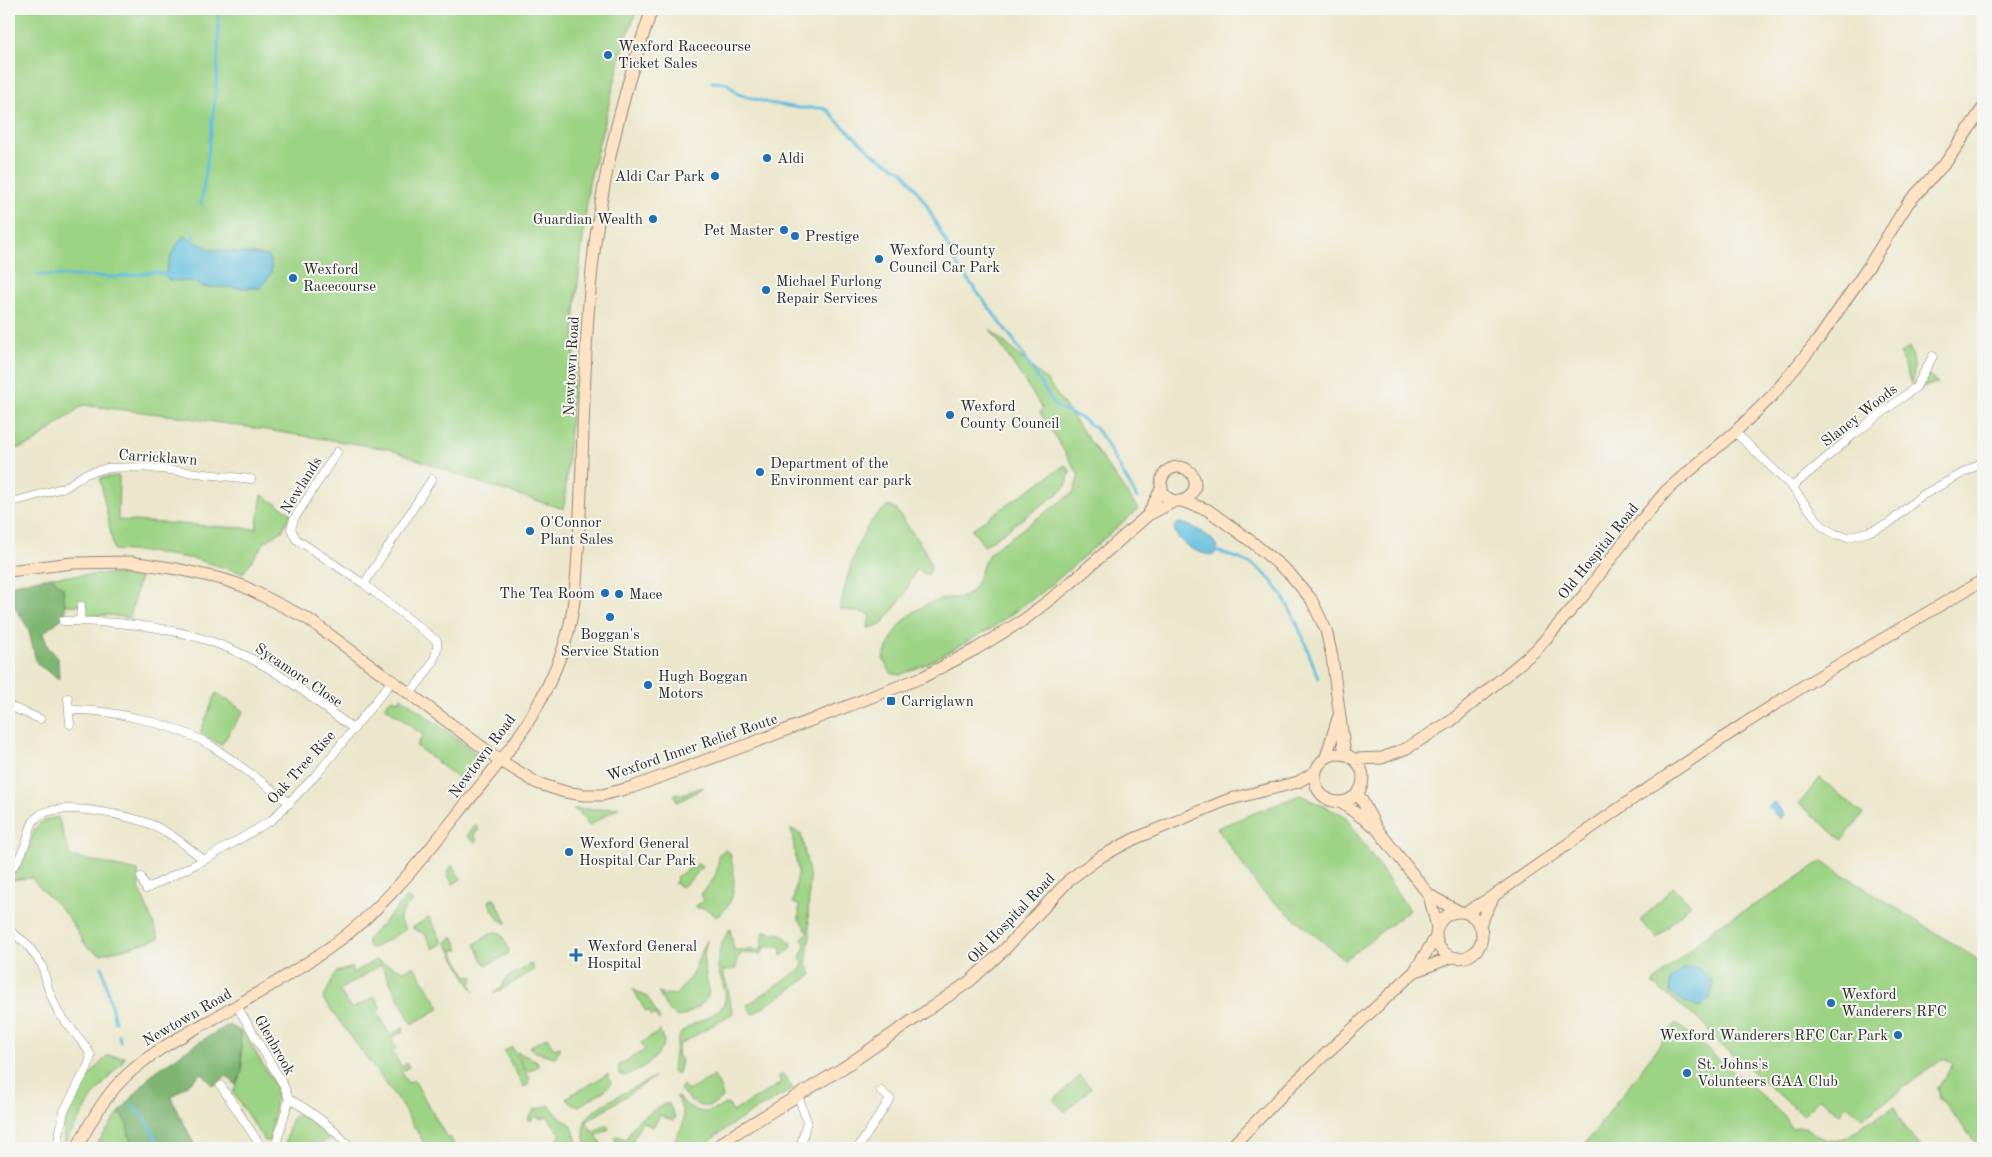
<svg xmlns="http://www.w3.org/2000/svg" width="1992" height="1157" viewBox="0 0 1992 1157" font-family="'Old Standard TT',serif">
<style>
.green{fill:#9dd384;stroke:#647f58}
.forest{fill:#7eb572;stroke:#54704e}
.water{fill:#5fbddd;stroke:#457484}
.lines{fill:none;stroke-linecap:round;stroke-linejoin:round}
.stream{stroke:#5fbddd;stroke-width:3}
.street-casing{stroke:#8c897c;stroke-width:9}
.secondary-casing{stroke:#8c897c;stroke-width:13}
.street{stroke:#fff;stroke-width:8}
.secondary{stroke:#fee4c5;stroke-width:11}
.poi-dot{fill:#1f6fb2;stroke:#f6f6f2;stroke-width:2}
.labels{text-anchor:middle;stroke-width:4;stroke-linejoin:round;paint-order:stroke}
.poi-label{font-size:15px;fill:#2b2b2b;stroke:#f6f6f2;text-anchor:start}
.street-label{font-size:15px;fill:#2b2b2b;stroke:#f6f6f2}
</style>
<rect width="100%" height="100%" fill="#f6f6f2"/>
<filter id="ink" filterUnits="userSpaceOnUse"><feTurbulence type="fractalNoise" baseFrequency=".02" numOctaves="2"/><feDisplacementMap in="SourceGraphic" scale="10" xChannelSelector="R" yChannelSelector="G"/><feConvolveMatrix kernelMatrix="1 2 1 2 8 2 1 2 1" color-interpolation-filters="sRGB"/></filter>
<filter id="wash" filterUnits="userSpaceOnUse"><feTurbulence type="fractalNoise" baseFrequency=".0096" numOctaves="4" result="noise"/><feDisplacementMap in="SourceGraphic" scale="20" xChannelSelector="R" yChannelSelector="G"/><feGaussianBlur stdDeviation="1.12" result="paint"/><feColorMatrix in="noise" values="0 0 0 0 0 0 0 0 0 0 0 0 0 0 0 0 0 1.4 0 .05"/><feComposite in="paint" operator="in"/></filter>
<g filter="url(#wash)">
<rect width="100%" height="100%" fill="#ece7cc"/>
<path class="green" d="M9,9H637L624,45L589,183L575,310L574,377L564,509L489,486L389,449L175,416L83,405L32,444L9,451Z
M990,329L1048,382L1138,509L1050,586L992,628L924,665L900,675L891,673L883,659C894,627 908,609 942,599C949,597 959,599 965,596C978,589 979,575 984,563C986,558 990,554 993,550L1074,492L1079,475L1040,412L1043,409Z
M1909,347C1915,361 1916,369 1911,384L1900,354Z
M1927,376H1930L1938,383L1929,385L1918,390Z
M1065,465L1070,471L1066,486L1056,495L984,546L972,529Z
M119,476L118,520L256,529L262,495L291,513L282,531L265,542L243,573L195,559L149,552L114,550L100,478Z
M889,506L896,509L925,551L931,567L928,575L916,569L903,597L881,625L868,628L870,614L840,609C847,577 858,522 889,506Z
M106,574L140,575L130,618L109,615L87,616L84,606L65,605L63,588L51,577Z
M216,693L244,711L221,745L200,733Z
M401,697L479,756L477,770L466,784L416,746L423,735L384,706L392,699L399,701Z
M1820,778L1863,814L1842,840L1799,804Z
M703,787V788L678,802L674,795L677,793L679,795Z
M1300,795L1345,816L1409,910L1345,960L1261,891L1217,828Z
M620,807L588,826L580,813L573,809H601Z
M58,817L70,856L138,871L139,888L159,938L131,947L100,954C95,951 87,948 84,943C78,934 74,924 67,916C56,902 42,892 32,878L9,880C14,873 19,867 24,860C37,838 26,822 58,817Z
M476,824L479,830L474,834L477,841L474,842L467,836Z
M791,829L801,834L810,878L808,913L810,935L806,963L812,975L753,1014L747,1005L801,969L803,962L800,959L805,945L802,938L808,932L799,919V905L793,903L798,872Z
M725,850L730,853C735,876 739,903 716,917C711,912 705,907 697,908L695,906L704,901L701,894C713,881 720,873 718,855Z
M1822,861L1983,963V1148H1980L1940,1098L1938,1088L1953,1064L1944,1058L1863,1118L1847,1105L1840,1114L1820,1098L1803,1115L1717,1042L1704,1024L1652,983L1716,927L1775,893Z
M698,864L702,867L693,878L682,887L674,883L677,881L676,877Z
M452,865L461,879L453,884L447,874Z
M1673,887L1691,904L1657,938L1640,921Z
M407,897L413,901L406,907L400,916V921L406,929L374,948L369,947L367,940Z
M494,899L495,900L507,923L498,919L489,903L490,900Z
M429,917L443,943L433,949L425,934L412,928Z
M730,929L734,950H761L764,931L782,934L792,944L791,949L781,956L782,947H764L762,954L743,953L737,959L736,969L724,970C723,978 727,983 728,990C730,998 730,1005 733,1013L679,1045L677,1054L681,1061L678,1073L675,1074L672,1071C674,1062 676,1039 681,1033C691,1022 716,1017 723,1005C729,994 723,987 720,976C715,958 720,943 730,929Z
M494,932L501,933L509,950L508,954L487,965L484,963L475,944Z
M451,938H454L459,950H452L466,975L474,977L471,984L474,992L446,942Z
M707,940C705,948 703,956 704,964C707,991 718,995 690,1012C685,1015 682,1018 676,1016L671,1011L669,1012L658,992L665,996L666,994L676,995L691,976Z
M375,960L404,971L414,966L440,1008L412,1024L381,965L339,990L352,1009L375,997L381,1008L377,1011L390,1035L403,1028L404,1031L391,1038L397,1048L392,1051L401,1067L407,1063L409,1067L401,1072L408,1083L414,1080L447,1138L450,1137L454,1145L449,1148H427L398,1100L323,999L336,972L353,967L352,974Z
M531,964L534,970L494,994L493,992L502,988L505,979Z
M633,989L648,998L660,1020H658L655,1014L652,1016L649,1011L646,1012Z
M1676,1023L1783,1114L1792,1128C1810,1124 1810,1134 1824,1139C1842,1145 1852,1133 1866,1123C1875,1118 1885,1113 1894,1107L1904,1127L1922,1148H1582Z
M240,1031L246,1036L276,1087L277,1091L270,1141H265L233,1093L242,1071Z
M660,1031L664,1042C658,1060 642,1069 625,1076L619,1074V1065L645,1050L641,1043Z
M547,1037L554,1049L559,1047L561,1048L555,1057L536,1052L529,1047Z
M512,1047L530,1079L528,1081L529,1084L524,1087L504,1051Z
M517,1052L537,1061L538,1066L528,1072Z
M107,1056L126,1057L94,1095L66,1141L63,1140C64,1106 85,1080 107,1056Z
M608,1074L611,1083L604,1091L579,1106L572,1104L566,1098Z
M783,1074L793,1089C763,1107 727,1124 702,1148H670C683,1124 690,1123 676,1096C694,1111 703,1119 725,1104L729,1105L733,1112L781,1083L778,1077Z
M714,1076L721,1089L723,1098C703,1114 695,1105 680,1090L683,1085L688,1091Z
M1080,1076L1091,1088L1065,1112L1054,1100Z
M655,1077L586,1122L594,1133L606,1124L609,1129L596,1136L604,1148H589C584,1140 581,1127 587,1118C595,1106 640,1085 655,1077Z
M664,1104H669L675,1117L673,1121L660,1115L653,1127L642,1122L632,1141L637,1144L635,1148H607L617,1143L614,1138L617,1136L626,1139L637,1121Z
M549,1105L559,1117L569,1123L572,1127L579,1148H567L566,1146L554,1147L553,1144L561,1135L548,1117L539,1119L537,1116L530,1121L528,1119L534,1110Z
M120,1112L127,1125L132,1148H94Z
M297,1115C312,1117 320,1127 330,1138L315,1148H284L291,1120Z"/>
<path class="forest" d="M51,577L63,588L66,615L43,633L48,647L58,658L59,679L37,664L28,628L11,601L9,602V585Z
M228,1025L240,1031L242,1071L236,1085L227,1076L213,1086L202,1073L171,1098L196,1148H132L127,1125L120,1112L152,1074L188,1049Z"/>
<path class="water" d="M184,236L210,249L268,256C276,272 270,276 260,288L204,287L194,282L169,280L165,275C169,261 173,246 184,236Z
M1178,523C1193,524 1209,535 1218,546L1214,555C1199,555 1176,544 1174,527Z
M1774,802L1785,814L1780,819L1768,807Z
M1684,968H1699L1713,982L1710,999L1699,1007L1685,1003L1670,993L1671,979Z"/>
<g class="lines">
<path class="stream" d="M712,82L727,83L738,94L769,103L799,108H822L829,111L836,120L876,156L904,172L926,204L959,268L1012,338L1056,407L1081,418L1096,429L1103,438L1137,498
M201,204C210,139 221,75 218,9
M192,240L194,234
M37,275L116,277L156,272L165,275
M1217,551C1230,556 1244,559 1256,567C1287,587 1306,645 1318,678
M102,967L115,1022
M119,1035L120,1042
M131,1104L147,1121L160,1148"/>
</g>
</g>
<g filter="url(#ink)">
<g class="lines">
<defs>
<path id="street" d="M1735,432L1792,487L1822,526L1835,534L1848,537L1868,532L1888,524L1921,496L1983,462
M337,452L294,519L291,529L296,539L364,584L437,641C440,660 420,680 409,695
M1792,487L1853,435L1916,387L1933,356
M9,503L66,487L85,474L107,468L141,467L251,479
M364,584L432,479
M63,621C131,621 199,629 259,663C293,681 323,707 354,729
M80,621L81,606
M68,698L70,724
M9,706L40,719
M69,710C112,709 176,724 213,747C239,764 264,784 290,803
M9,872C17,863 22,854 26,843C29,835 30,824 36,818C54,798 135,816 157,827C174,835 189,848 204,860
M141,877L146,889L206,859L272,820L318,773L392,681
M9,934L11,932L26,943L42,965L48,988L58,1012L86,1047L91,1056L88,1066L64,1111L58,1142L62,1148
M237,1006L283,1084L289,1099C315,1113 331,1127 351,1148
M221,1086L262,1148
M798,1096L807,1121L800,1148
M275,1148L289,1099
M858,1148L890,1099L881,1091"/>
<path id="secondary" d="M1161 484a17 17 0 1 1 34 0a17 17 0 1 1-34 0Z
M1182,501L1208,510L1252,542L1290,574L1311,599L1326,630L1332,657L1345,755
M1148,515L1162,487
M9,571L72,563L131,562L177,569L222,579L243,586L308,619L501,761L537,783L565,792L584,795H602L633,787L747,745L923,677L976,649L1025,619L1066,587L1148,515L1175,501
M1315 778a24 24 0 1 1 48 0a24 24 0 1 1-48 0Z
M1326,757L1338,718
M1353,759L1382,758L1407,748L1451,721L1536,650L1585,594L1628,536L1666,491L1735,432L1773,395L1818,340L1869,266L1908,203L1947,161L1983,108
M1358,793L1377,829L1429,895L1458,911
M1342,803L1375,827
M1429,895L1437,927
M1436 935a23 23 0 1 1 46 0a23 23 0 1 1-46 0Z
M1467,912L1495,895L1631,800L1744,724L1813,680L1983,580
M1480,924L1494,896
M1414,972L1452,957
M77,1148C88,1126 100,1104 117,1085C150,1049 195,1030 236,1006C267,988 299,969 329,948C382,911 421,860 461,810C485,779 511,751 531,717C546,691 559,665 567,636C576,604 577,568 579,535C583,462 583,389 588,316C595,207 616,111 652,9
M715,1148L733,1135L843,1068L970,981L1005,949L1070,879L1102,856L1134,839L1227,800L1298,782L1315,772
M1230,1148L1289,1088L1414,972L1436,937"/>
</defs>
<use href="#street" class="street-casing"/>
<use href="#secondary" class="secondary-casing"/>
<use href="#street" class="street"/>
<use href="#secondary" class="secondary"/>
</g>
</g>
<g class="poi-dot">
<circle cx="608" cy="55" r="5"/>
<circle cx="767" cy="158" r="5"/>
<circle cx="715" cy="176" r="5"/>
<circle cx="653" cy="219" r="5"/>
<circle cx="784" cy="230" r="5"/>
<circle cx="795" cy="236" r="5"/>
<circle cx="879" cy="259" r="5"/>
<circle cx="293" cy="278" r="5"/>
<circle cx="766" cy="290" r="5"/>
<circle cx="950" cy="415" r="5"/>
<circle cx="760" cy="472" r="5"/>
<circle cx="530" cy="531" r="5"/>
<circle cx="605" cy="593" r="5"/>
<circle cx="619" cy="594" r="5"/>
<circle cx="610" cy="617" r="5"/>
<circle cx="648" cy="685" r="5"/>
<rect x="886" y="696" width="10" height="10" rx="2.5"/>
<circle cx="569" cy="852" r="5"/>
<path d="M573.5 947.5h5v5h5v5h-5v5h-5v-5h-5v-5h5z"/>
<circle cx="1831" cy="1003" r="5"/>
<circle cx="1898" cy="1035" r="5"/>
<circle cx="1687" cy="1073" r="5"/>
</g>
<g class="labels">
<g class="poi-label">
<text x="618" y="51">Wexford Racecourse<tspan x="618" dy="17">Ticket Sales</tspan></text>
<text x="777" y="163">Aldi</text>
<text x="705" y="181" text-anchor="end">Aldi Car Park</text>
<text x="643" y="224" text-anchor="end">Guardian Wealth</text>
<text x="774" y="235" text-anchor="end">Pet Master</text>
<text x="805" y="241">Prestige</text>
<text x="889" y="255">Wexford County<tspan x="889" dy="17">Council Car Park</tspan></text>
<text x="303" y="274">Wexford<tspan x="303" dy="17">Racecourse</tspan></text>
<text x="776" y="286">Michael Furlong<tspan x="776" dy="17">Repair Services</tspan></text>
<text x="960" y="411">Wexford<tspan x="960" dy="17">County Council</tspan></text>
<text x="770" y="468">Department of the<tspan x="770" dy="17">Environment car park</tspan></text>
<text x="540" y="527">O'Connor<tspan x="540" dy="17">Plant Sales</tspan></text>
<text x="595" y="598" text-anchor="end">The Tea Room</text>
<text x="629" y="599">Mace</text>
<text x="610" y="639" text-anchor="middle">Boggan's<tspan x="610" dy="17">Service Station</tspan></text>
<text x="658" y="681">Hugh Boggan<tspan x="658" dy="17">Motors</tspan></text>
<text x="901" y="706">Carriglawn</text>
<text x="579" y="848">Wexford General<tspan x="579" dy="17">Hospital Car Park</tspan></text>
<text x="587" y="951">Wexford General<tspan x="587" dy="17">Hospital</tspan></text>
<text x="1841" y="999">Wexford<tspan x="1841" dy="17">Wanderers RFC</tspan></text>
<text x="1888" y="1040" text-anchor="end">Wexford Wanderers RFC Car Park</text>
<text x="1697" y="1069">St. Johns's<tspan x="1697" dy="17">Volunteers GAA Club</tspan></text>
</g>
<g class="street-label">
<text transform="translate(571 366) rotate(-87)" y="5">Newtown Road</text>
<text transform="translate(1859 415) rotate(-38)" y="5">Slaney Woods</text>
<text transform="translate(158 457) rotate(4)" y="5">Carricklawn</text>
<text transform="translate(301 485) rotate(-58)" y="5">Newlands</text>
<text transform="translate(1598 551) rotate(-51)" y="5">Old Hospital Road</text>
<text transform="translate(299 675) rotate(34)" y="5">Sycamore Close</text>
<text transform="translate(692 747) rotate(-19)" y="5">Wexford Inner Relief Route</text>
<text transform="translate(482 756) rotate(-53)" y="5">Newtown Road</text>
<text transform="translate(301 767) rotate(-48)" y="5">Oak Tree Rise</text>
<text transform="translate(1011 918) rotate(-46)" y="5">Old Hospital Road</text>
<text transform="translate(187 1017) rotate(-30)" y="5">Newtown Road</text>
<text transform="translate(275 1045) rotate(60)" y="5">Glenbrook</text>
</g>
</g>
<rect width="1992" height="1157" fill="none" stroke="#f6f6f2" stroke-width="30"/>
</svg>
